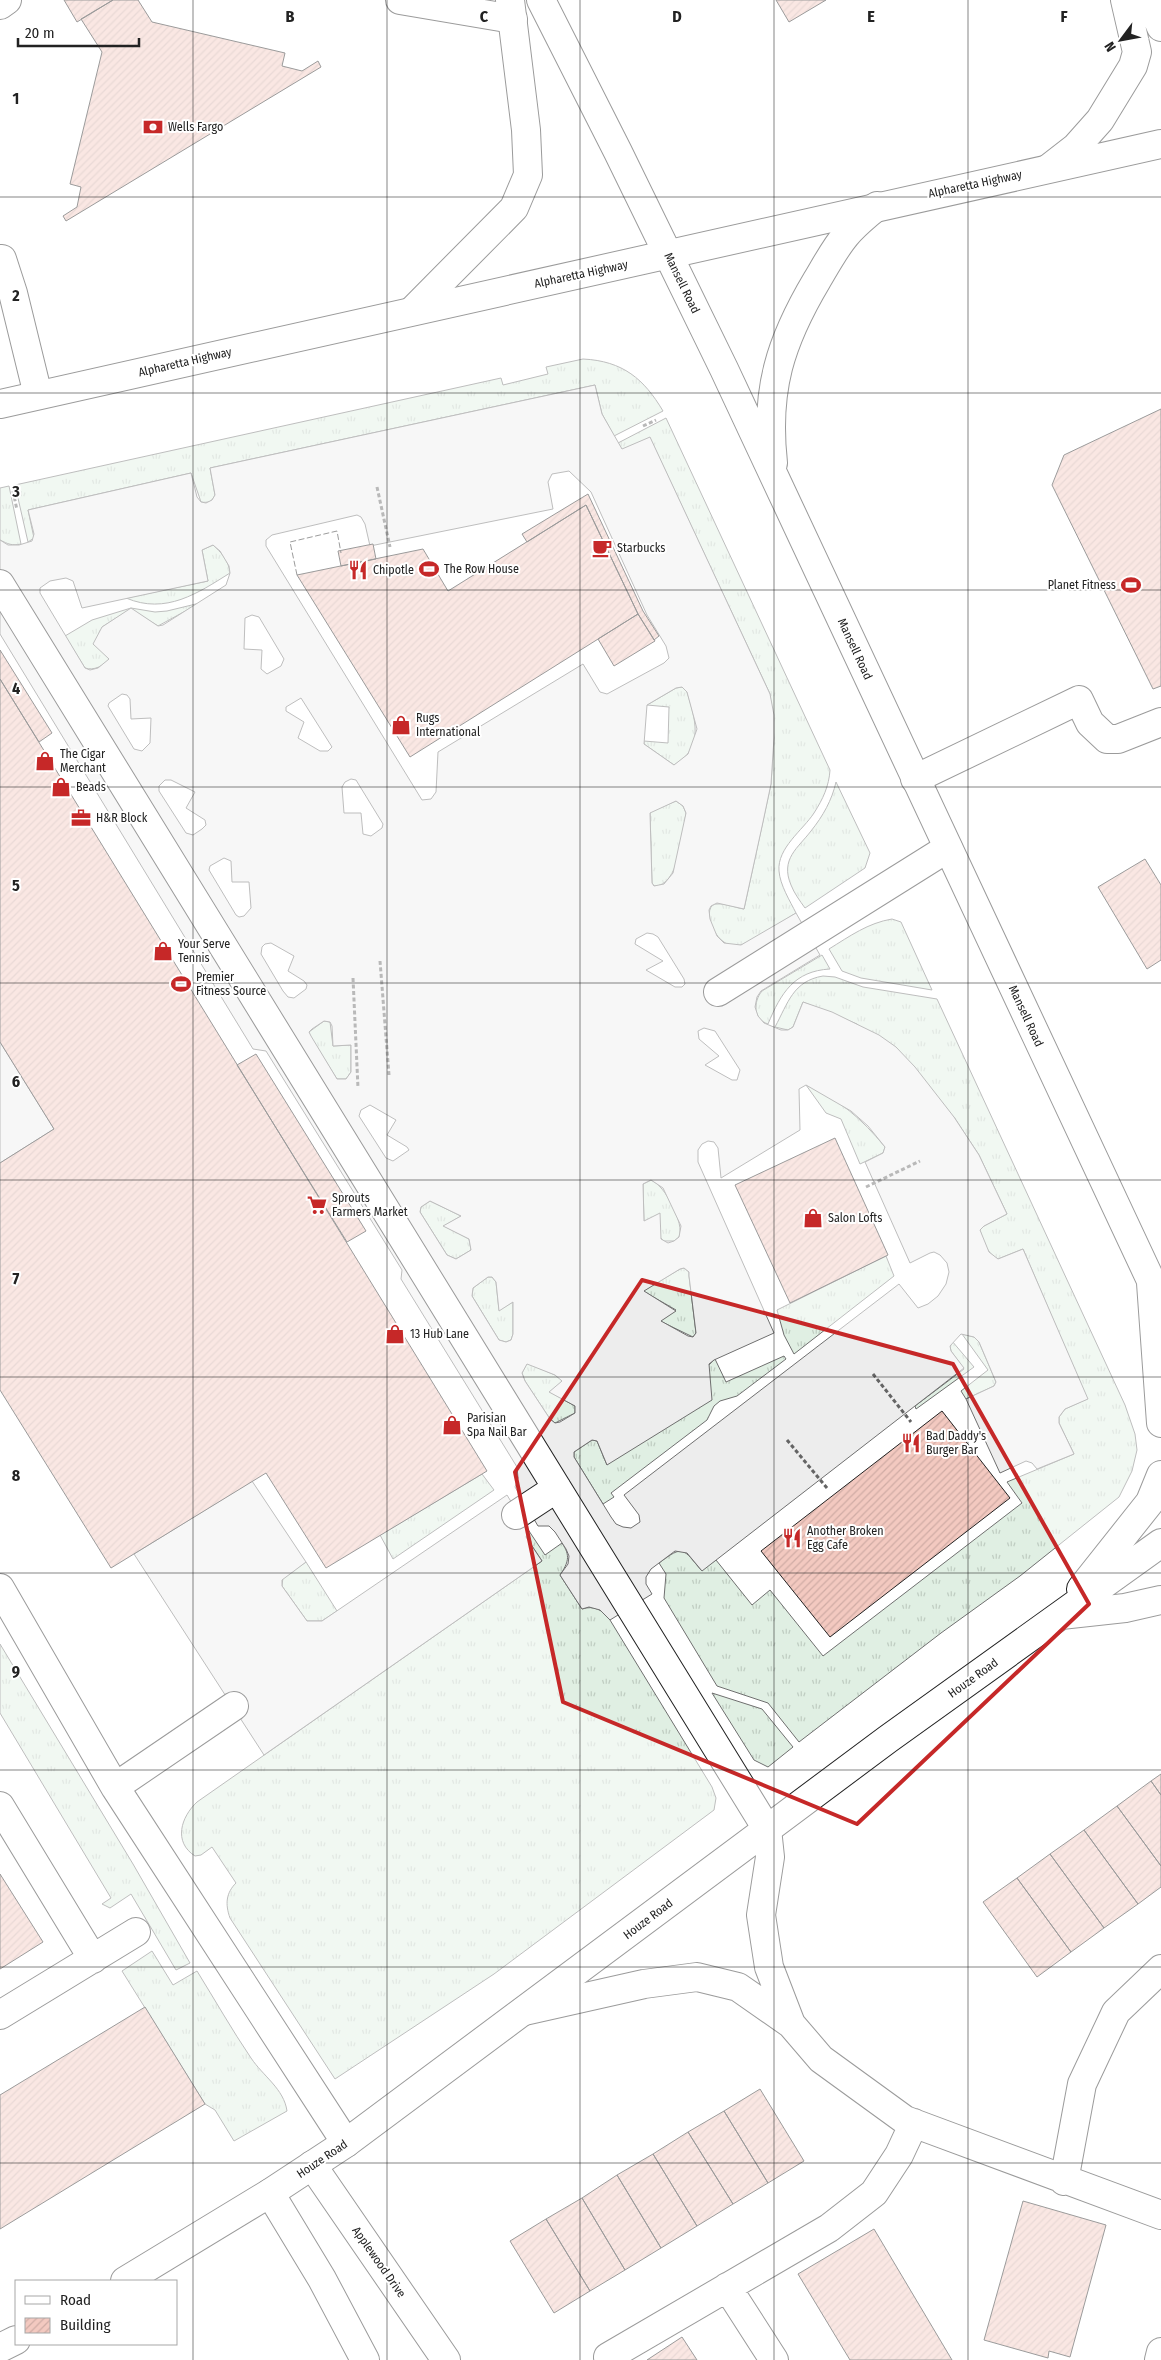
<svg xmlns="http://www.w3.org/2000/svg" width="1161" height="2360" viewBox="0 0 1161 2360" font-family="'Fira Sans Condensed',sans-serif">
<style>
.grass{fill:url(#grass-tufts);stroke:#6f6f6f}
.parking{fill:#ededed;stroke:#6f6f6f;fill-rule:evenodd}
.building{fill:url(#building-hatch);stroke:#222}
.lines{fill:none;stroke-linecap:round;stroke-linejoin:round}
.minor-casing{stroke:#222;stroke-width:30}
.major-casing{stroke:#222;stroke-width:30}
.highway-casing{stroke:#222;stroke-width:30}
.path{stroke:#646464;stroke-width:3;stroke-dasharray:4 2.5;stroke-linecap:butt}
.minor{stroke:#fff;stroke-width:28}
.major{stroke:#fff;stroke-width:28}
.highway{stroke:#fff;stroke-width:28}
.fence{stroke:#222;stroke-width:1;stroke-dasharray:6 2.5;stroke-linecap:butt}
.marked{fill:none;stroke:#c62828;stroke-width:4;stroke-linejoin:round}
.grid{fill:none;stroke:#222;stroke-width:1;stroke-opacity:0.55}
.labels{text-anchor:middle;stroke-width:4;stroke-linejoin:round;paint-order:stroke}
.poi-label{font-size:12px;fill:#222;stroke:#fff;text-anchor:start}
.street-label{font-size:12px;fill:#222;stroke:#fff}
.grid-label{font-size:16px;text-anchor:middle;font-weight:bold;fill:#222;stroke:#fff;stroke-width:4;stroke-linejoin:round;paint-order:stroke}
</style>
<defs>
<pattern id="grass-tufts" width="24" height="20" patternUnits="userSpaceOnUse" patternTransform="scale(1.25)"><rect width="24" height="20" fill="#e0efe3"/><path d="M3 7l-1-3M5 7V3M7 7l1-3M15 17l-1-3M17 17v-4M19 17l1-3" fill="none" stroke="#c0cdc2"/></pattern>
<pattern id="building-hatch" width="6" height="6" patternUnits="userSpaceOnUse" patternTransform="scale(1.25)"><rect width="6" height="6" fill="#f3c9c0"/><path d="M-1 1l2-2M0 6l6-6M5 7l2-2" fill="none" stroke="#d0aca5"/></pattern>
</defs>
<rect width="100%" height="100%" fill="#fff"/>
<path class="grass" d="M583,359C623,361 644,379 663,411L614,436L602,414L595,385L210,468L215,495C212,502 208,503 201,502L191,473L28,510L34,538L28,542L15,485L501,378L503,385L548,374L546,367Z
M666,418L830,770C829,786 823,799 814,813C803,830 777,848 779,871C780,885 790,901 796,913C781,922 756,940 741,945C715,953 699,904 717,904C726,903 736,908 744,909L771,784L774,738L770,694L650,438L622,450L618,443Z
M9,486L21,544C12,546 8,544 0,540V488Z
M213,545C221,552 229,561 230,573C198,593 166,615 126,598L208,581L202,550Z
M200,603L158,626L131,609L102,627L109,659C103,666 94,671 85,668L65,636L92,620L131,608L155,612L167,611Z
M682,687L687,692C695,718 705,748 674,765L644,744V741L668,743L669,707L647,705L676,688Z
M836,782L870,853L865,868L805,908C800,901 794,893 791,885C780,859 798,848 811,831C823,816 832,800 836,782Z
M676,801L683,806L686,813C683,832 679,887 654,886L652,883L650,812Z
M892,919L901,922L932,990L861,978L842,971L829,949C850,936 868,923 892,919Z
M822,955L830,969C794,971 781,993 768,1024C753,1019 753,1002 762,991Z
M823,976L835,977L863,987L937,999L1125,1405L1135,1434L1137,1450L1132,1471L1119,1497L1020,1576L941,1633L799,1742L768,1703L717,1686L664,1598L666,1574L659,1563C684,1544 683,1549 701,1570L716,1560L752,1605L770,1590L823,1656L1022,1503L1007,1482L1074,1454L1059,1423V1417L1065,1409L1087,1399L1023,1249L998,1259C987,1254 983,1241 980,1230L984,1226L1007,1214L979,1155L954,1117L857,1024L803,1002L793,1027L788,1030L775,1027C788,1003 793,981 823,976Z
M324,1021L330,1022L333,1046L351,1045V1072L346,1079H337L310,1036L309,1032Z
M806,1085C839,1099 862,1119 885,1147L883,1153L860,1164L841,1119L826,1113Z
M651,1180C665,1185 685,1224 679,1237L674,1241H664L644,1222L643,1184Z
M430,1201L461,1216L444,1226L469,1239L471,1250L456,1259L447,1255L420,1212L421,1207Z
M886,1256L894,1276L794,1354L784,1335L777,1310Z
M684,1268L689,1272V1276L696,1333L693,1337L660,1321L676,1310L643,1291L680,1269Z
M488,1277H492L496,1282L499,1310L513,1302V1334L511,1340L506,1342L499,1340L472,1296L473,1288Z
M962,1334L974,1337L979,1342L996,1382L994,1386L966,1399L961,1391L988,1370Z
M952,1341L974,1367L916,1409L915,1406L964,1369L951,1351L950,1346Z
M784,1356L786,1359L737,1396L720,1401L714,1406L707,1420L611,1493L614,1497L603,1504L574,1457V1452L592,1440L597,1441L607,1465L715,1359L726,1382Z
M527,1363L555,1375L563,1381L550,1392L575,1406V1413L555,1423L550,1419L525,1381L522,1373Z
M482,1474L494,1490L393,1559L380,1535Z
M529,1531L545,1555L562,1543C571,1556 568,1563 560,1575L582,1609C594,1605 603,1610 610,1620L712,1787L716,1798L714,1810L494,1974L335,2079L230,1918C225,1904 226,1893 236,1883L212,1847L201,1855L195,1856C173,1842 181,1817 197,1802L542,1561L526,1537Z
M306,1562L337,1611L322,1621H307L282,1586L283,1577Z
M0,1644L133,1864L190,1963L176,1970L131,1894L110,1908L102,1904L111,1898L0,1713Z
M712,1693L762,1709L793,1747L768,1767L754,1760Z
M152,1951L173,1985L197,1971C215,2000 232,2030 251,2058C263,2076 284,2089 287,2111L234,2141L215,2110L205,2104L122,1971Z"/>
<path class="parking" d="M595,385L602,414L622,449L650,437L770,694L774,715V738L771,784L763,822L744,909L717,903L711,906L709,910L710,919L717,936L724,943L741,945L796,913L820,955L761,991L757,997L755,1007L758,1016L764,1023L781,1030H788L793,1027L803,1002L832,1012L879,1035L896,1047L915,1067L954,1117L979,1155L1007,1214L984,1226L980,1230L989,1252L998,1259L1023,1249L1088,1399L1065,1409L1059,1417V1423L1074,1454L1037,1469L1032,1463L1026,1461L1000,1473L966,1399L994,1386L996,1382L979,1342L974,1337L961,1334L950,1346L951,1351L964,1368L702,1571L687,1553L675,1551L651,1569L646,1577V1584L652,1594L610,1620L600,1610L589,1607L582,1609L560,1575L568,1564L569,1556L566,1549L555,1532L549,1526H538L515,1487L518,1478L517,1467L401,1279L402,1270L266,1051L253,1049L0,634V540L8,545H19L32,541L34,534L28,510L191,473L197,497L201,502L206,503L212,500L215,495L210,468ZM569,471L591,492L647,615L666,646L669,658L664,663L607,694L600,692L583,664L438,752L436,792L431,799L422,800L266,546V540L272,535L357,515L361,517L365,524L370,546L553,509L548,482L552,474ZM213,545L220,551L229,566L230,573L226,585L163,625L158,626L131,608L102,627L93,644L109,659L98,668L90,670L85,668L40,593V588L50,581L66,578L73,581L82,608L208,581L202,550ZM252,615L259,617L284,659L281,666L267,674L261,669L262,650L244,649L245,618ZM682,687L687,692L697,729L688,754L674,765L644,744L647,705L676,688ZM122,694L127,695L130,699L131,719L151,718L150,743L142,751L134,749L108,706L109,703ZM301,698L332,747L328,751H320L298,738L304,722L286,711V707ZM351,779L356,780L383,824L382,828L371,836L363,834L361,813H344L342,787L345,782ZM165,780H171L195,792L186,808L205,820L206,825L202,829L193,835L186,833L159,791V786ZM676,801L683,806L686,813L673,873L664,884L654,886L652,883L650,813ZM224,858L231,861L232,882H249L251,908L244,916L239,917L236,915L209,870L210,866ZM647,933L653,934L658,937L684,979L685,984L682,987H675L646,970L663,961L635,944L636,939ZM271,943L294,956L288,971L304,981L307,985L306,989L294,998L288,997L283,991L261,954L262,947L265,944ZM324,1021L330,1022L332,1026L333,1046L351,1045V1072L346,1079H337L311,1036L309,1032L312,1029ZM704,1028L715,1031L740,1070L737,1080H732L705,1065L719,1056L699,1039L698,1031ZM806,1085L851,1111L868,1126L885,1147L883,1153L865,1162L910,1263L930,1253L934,1252L940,1255L947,1263L949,1272L946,1284L938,1296L928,1304L918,1308L899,1284L624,1495L639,1515L640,1522L631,1528L623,1527L616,1524L611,1517L574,1457V1452L592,1440L597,1441L607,1465L712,1400L709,1364L714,1360L774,1333L698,1162V1150L702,1144L708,1141L714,1142L718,1148L721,1178L800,1130L799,1089ZM370,1105L396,1120L387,1135L407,1147L409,1150L393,1161L386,1158L359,1116L361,1110ZM651,1180L663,1188L681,1226L679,1237L674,1241L668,1243L661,1239L660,1213L644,1221L643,1184ZM430,1201L461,1216L443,1226L469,1239L471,1250L456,1259L447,1255L420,1212L421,1207ZM684,1268L689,1272V1276L696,1333L693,1337L688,1336L661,1321L676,1311L644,1291L680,1269ZM488,1277H492L496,1282L499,1311L513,1302V1334L511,1340L506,1342L499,1340L472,1296L473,1288ZM527,1364L555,1375L562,1381L549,1392L575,1406V1413L560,1422L555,1423L550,1419L525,1381L522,1373Z
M0,1042L54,1129L0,1163Z
M252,1481L306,1562L282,1580V1586L307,1621H322L507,1495L529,1531L526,1537L542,1561L264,1755L134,1554Z"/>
<path class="building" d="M64,0H113L77,22Z
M113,0H138L152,22L285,53L282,66L302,71L318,61L321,67L66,221L63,216L77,207L81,187L70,184L102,52L81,19Z
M776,0H826L789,22Z
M1161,409V686L1153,689L1052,485L1064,455Z
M588,494L643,611L659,636L654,640L638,614L586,505L527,542L522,534Z
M586,505L638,614L410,757L297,575L423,549L448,591Z
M373,544L376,559L341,566L338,551Z
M638,614L655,641L614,666L598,639Z
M0,650L52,733L39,742L0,679Z
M0,679L487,1471L326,1568L266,1473L111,1568L0,1390V1163L54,1129L0,1042Z
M1145,859L1161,885V960L1147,969L1098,887Z
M256,1054L366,1231L347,1242L237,1065Z
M835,1138L888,1255L790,1303L735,1185Z
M942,1411L1010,1498L830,1637L761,1551Z
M1161,1774V1795L1151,1781Z
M1151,1781L1161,1795V1866L1117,1806Z
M1117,1806L1161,1866V1887L1138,1904L1084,1830Z
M1084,1830L1138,1904L1104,1928L1050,1854Z
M1050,1854L1104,1928L1071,1952L1017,1878Z
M0,1874L43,1942L0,1969Z
M1017,1878L1071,1952L1037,1977L983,1902Z
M145,2007L205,2104L0,2229V2095Z
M760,2089L804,2161L768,2183L724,2111Z
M724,2111L768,2183L733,2204L688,2132Z
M688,2132L733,2204L697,2226L653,2154Z
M653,2154L697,2226L661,2248L617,2175Z
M617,2175L661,2248L625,2270L582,2198Z
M582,2198L625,2270L590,2291L546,2219Z
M1023,2201L1106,2225L1070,2357L1049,2351L1048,2358L984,2340Z
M546,2219L590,2291L554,2313L510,2241Z
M874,2229L952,2360H850L798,2274Z
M682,2337L697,2360H647Z"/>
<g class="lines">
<defs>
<path id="minor" d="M400,0L513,19
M1149,0L1161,27
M0,5L7,0
M1049,168L1076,147L1100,120L1133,66L1137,52L1125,0
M2,259L13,293L38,395
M0,584L767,1829L770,1857L761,1915L769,1967L791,2024
M915,779L1079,700L1090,723L1107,739H1118L1161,722
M718,992L948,848
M516,1515L557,1488
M0,1588L115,1787L346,2143
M115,1787L234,1706
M0,1806L93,1959
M524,2011L644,1984L697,1977L738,1987L791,2024L821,2059L905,2120L1161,2215
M0,2015L136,1932
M312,2165L446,2360
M1064,2181L1082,2084L1116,2012L1161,1969
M270,2193L322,2279L365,2360
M727,2287L774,2360
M608,2357L829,2228L874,2193L899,2155L914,2123
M1159,2360L1161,2352"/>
<path id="major" d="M541,0L618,152L724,369L1161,1302
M412,311L514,208L528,175L526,130L510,0
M773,463C765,390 780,342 817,280C826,265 835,248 846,235C855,224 867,215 877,206
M1151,1283L1161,1423
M1081,1589L1150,1502L1161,1475
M1061,1615L1125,1608L1161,1600
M125,2281L270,2193L346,2143L888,1739L1161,1543
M0,2348L16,2340"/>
<path id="highway" d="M0,404L1161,144"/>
</defs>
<use href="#minor" class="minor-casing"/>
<use href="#major" class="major-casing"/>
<use href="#highway" class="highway-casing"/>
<path class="path" d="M643,426L656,420
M377,487L390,547
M13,491L17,510
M380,961L389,1075
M353,978L358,1088
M866,1187L920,1161
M873,1374L911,1422
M787,1440L827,1488"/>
<use href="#minor" class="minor"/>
<use href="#major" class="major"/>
<use href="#highway" class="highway"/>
<path class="fence" d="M297,575L290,542L337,531L341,553"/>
</g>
<path d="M0 0H1161V2360H0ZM642,1280L953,1364L1089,1604L857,1824L563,1702L515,1472Z" fill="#fff" fill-opacity=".55" fill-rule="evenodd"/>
<path class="marked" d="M642,1280L953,1364L1089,1604L857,1824L563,1702L515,1472Z"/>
<path class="grid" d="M193,0V2360M387,0V2360M580,0V2360M774,0V2360M968,0V2360M0,197H1161M0,393H1161M0,590H1161M0,787H1161M0,983H1161M0,1180H1161M0,1377H1161M0,1573H1161M0,1770H1161M0,1967H1161M0,2163H1161"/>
<defs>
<symbol id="bank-bare" viewBox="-9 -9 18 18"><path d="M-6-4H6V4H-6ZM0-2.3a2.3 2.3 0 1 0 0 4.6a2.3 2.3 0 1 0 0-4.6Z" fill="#c62828" stroke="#fff" stroke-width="2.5" paint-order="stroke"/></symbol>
<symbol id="cafe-bare" viewBox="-9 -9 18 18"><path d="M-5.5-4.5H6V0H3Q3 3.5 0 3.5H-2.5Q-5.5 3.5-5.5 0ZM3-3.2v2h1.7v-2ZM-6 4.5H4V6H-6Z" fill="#c62828" stroke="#fff" stroke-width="2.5" paint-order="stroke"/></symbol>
<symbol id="stadium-bare" viewBox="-9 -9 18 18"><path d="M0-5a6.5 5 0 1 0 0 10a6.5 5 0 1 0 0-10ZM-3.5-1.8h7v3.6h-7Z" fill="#c62828" stroke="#fff" stroke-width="2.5" paint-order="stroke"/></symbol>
<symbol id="restaurant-bare" viewBox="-9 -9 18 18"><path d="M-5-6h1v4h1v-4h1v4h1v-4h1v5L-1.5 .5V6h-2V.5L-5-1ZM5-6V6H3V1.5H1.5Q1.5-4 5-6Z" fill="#c62828" stroke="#fff" stroke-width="2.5" paint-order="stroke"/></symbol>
<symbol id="shop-bare" viewBox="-9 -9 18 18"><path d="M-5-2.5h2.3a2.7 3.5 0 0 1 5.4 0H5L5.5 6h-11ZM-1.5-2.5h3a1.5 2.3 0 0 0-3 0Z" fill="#c62828" stroke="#fff" stroke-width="2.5" paint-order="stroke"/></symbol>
<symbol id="office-bare" viewBox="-9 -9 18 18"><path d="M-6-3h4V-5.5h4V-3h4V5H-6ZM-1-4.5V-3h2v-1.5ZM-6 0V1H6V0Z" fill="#c62828" stroke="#fff" stroke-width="2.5" paint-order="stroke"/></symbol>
<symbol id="supermarket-bare" viewBox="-9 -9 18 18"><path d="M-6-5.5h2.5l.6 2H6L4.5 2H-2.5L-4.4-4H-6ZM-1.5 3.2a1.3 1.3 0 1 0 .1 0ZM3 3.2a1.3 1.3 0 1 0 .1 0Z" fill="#c62828" stroke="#fff" stroke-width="2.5" paint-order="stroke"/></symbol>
</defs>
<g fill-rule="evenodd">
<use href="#bank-bare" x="139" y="113" width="28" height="28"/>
<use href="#cafe-bare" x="588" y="534" width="28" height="28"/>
<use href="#stadium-bare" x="415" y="555" width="28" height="28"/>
<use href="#restaurant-bare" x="344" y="556" width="28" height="28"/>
<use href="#stadium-bare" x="1117" y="571" width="28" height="28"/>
<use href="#shop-bare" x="387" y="711" width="28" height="28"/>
<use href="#shop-bare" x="31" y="747" width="28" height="28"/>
<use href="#shop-bare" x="47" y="773" width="28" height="28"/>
<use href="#office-bare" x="67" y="804" width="28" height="28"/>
<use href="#shop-bare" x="149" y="937" width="28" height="28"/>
<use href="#stadium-bare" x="167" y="970" width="28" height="28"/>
<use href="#supermarket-bare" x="303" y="1191" width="28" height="28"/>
<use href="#shop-bare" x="799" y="1204" width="28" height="28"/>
<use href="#shop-bare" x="381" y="1320" width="28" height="28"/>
<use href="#shop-bare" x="438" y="1411" width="28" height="28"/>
<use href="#restaurant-bare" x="897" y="1429" width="28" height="28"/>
<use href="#restaurant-bare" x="778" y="1524" width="28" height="28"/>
</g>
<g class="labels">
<g class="poi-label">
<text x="168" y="131">Wells Fargo</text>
<text x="617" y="552">Starbucks</text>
<text x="444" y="573">The Row House</text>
<text x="373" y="574">Chipotle</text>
<text x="1116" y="589" text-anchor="end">Planet Fitness</text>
<text x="416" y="722">Rugs<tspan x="416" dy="14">International</tspan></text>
<text x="60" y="758">The Cigar<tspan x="60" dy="14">Merchant</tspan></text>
<text x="76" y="791">Beads</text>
<text x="96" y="822">H&amp;R Block</text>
<text x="178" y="948">Your Serve<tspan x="178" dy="14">Tennis</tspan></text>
<text x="196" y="981">Premier<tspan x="196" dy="14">Fitness Source</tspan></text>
<text x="332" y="1202">Sprouts<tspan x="332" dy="14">Farmers Market</tspan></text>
<text x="828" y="1222">Salon Lofts</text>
<text x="410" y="1338">13 Hub Lane</text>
<text x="467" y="1422">Parisian<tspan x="467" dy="14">Spa Nail Bar</tspan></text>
<text x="926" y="1440">Bad Daddy's<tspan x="926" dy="14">Burger Bar</tspan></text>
<text x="807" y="1535">Another Broken<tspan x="807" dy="14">Egg Cafe</tspan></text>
</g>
<g class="street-label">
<text transform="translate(975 184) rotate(-12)" y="4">Alpharetta Highway</text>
<text transform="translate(581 274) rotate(-12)" y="4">Alpharetta Highway</text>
<text transform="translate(682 283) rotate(64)" y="4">Mansell Road</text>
<text transform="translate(185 362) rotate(-13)" y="4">Alpharetta Highway</text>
<text transform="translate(855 649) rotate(65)" y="4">Mansell Road</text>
<text transform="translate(1026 1016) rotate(65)" y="4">Mansell Road</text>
<text transform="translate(973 1678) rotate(-36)" y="4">Houze Road</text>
<text transform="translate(648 1919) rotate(-37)" y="4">Houze Road</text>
<text transform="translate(322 2159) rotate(-34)" y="4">Houze Road</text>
<text transform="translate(379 2262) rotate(55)" y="4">Applewood Drive</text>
</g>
</g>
<g class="grid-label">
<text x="290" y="22">B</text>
<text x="484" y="22">C</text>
<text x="677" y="22">D</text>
<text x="871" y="22">E</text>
<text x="1064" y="22">F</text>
<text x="16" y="104">1</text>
<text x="16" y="301">2</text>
<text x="16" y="497">3</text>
<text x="16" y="694">4</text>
<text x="16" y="891">5</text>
<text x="16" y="1087">6</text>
<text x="16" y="1284">7</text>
<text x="16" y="1481">8</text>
<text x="16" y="1677">9</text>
</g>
<rect x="15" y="2280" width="162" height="65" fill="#ffffff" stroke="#a7a7a7"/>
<rect x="25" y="2296" width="25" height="8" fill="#ffffff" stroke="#a7a7a7"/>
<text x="60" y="2305" font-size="15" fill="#222222">Road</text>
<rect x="25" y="2318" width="25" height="15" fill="url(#building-hatch)" stroke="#a7a7a7"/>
<text x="60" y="2330" font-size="15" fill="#222222">Building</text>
<g transform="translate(1121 40) rotate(238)" stroke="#ffffff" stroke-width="4" paint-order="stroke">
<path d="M0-4L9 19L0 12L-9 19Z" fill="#222222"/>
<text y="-8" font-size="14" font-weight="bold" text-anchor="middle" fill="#222222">N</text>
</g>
<path d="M18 38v8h121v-8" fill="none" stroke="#222222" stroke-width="2.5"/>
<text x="25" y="38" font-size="15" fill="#222222" stroke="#ffffff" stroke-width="4" paint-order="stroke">20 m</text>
</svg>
